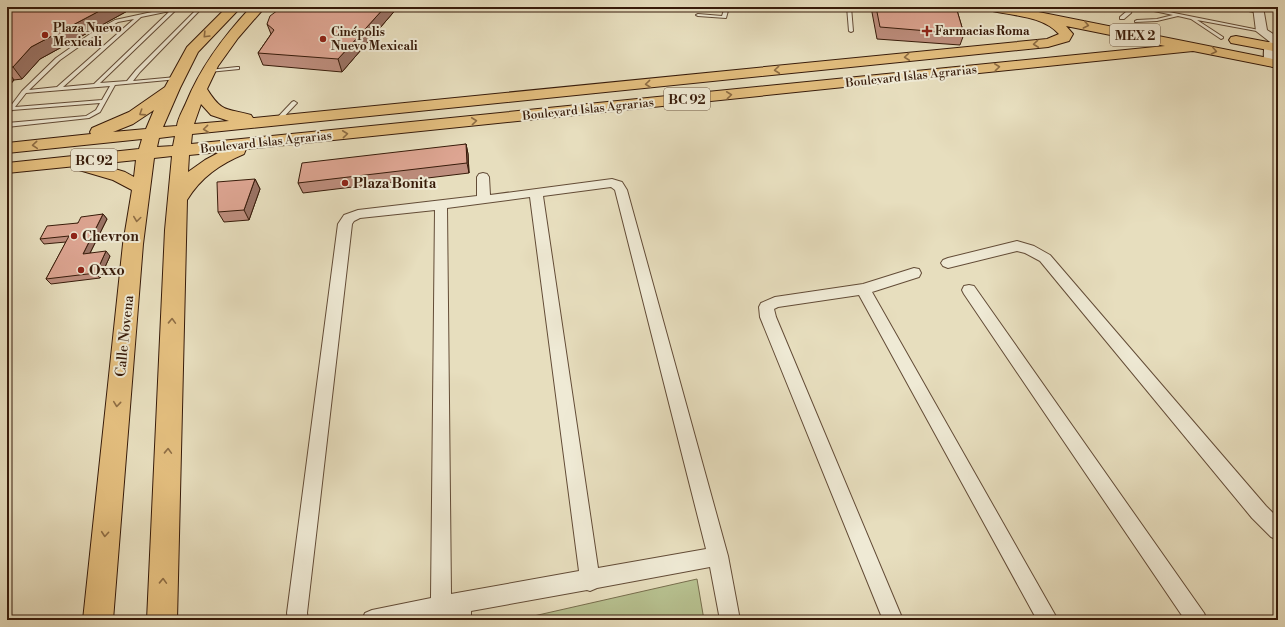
<svg xmlns="http://www.w3.org/2000/svg" width="1285" height="627" viewBox="0 0 1285 627" font-family="'Libre Bodoni',serif">
<style>
.green{fill:#b7c190;stroke:#776e4d}
.lines{fill:none;stroke-linecap:round;stroke-linejoin:round}
.service-casing{stroke:#634c37;stroke-width:2}
.minor-casing{stroke:#634c37;stroke-width:2}
.tertiary-casing{stroke:#634c37;stroke-width:2}
.secondary-casing{stroke:#371b0a;stroke-width:2}
.primary-casing{stroke:#371b0a;stroke-width:2}
.service{fill:#efead5;fill-rule:evenodd}
.minor{fill:#efead5;fill-rule:evenodd}
.tertiary{fill:#efead5;fill-rule:evenodd}
.secondary{fill:#efead5;fill-rule:evenodd}
.primary{fill:#e4bf7f;fill-rule:evenodd}
.wall{fill:#be8e7e;stroke:#371b0a}
.shaded-wall{fill:#9b7466;stroke:#371b0a}
.building{fill:#dda592;stroke:#371b0a}
.oneway{stroke:#8e6d44}
.poi-dot{fill:#8f2418;stroke:#efead5;stroke-width:1.5}
.labels{text-anchor:middle;stroke-width:4;stroke-linejoin:round;paint-order:stroke}
.far-poi-label{font-size:12px;font-weight:bold;fill:#371b0a;stroke:#efead5;text-anchor:start}
.far-street-label{font-size:12px;fill:#371b0a;stroke:#efead5}
.shield{fill:#efead5;stroke:#6e5947;stroke-width:1}
.shield-label{font-size:13px;font-weight:bold;fill:#371b0a}
.poi-label{font-size:14px;font-weight:bold;fill:#371b0a;stroke:#efead5;text-anchor:start}
.street-label{font-size:14px;fill:#371b0a;stroke:#efead5}
</style>
<rect width="100%" height="100%" fill="#e7debe"/>
<filter id="stains"><feTurbulence type="fractalNoise" baseFrequency=".005" numOctaves="4"/><feColorMatrix values="0 0 0 0 .2 0 0 0 0 .09 0 0 0 0 .02 0 0 0 .5 -.17"/></filter>
<radialGradient id="worn" r=".72"><stop offset=".6" stop-color="#630" stop-opacity="0"/><stop offset="1" stop-color="#630" stop-opacity=".3"/></radialGradient>
<path class="green" d="M697,579L704,620H516Z"/>
<g class="lines">
<defs>
<path id="service" d="M175,7H179L100,83L127,81L136,70L199,7H203L140,72L133,81L176,77L178,78V79L115,85L100,112L89,118L7,127V123L86,116L96,110L100,103L12,110L9,115L7,116V111L22,91L56,58L90,34L115,20ZM170,11L94,84L63,87L141,17ZM134,19L57,87L29,90L60,60L94,36L118,22ZM110,86L102,100L15,107L26,93Z
M725,7H729L726,18L698,16L696,15L698,14L722,16Z
M847,7H851L853,31L851,32L849,31Z
M1129,7H1133L1131,13L1124,19H1120V17L1127,11Z
M1135,7H1144L1264,31L1262,32L1197,20L1223,37V38L1221,39L1191,19L1178,16L1157,21L1135,22V21L1137,20L1157,19L1173,15Z
M1228,7H1237L1261,12L1259,13Z
M237,67H239V69L209,72L207,71L209,70Z
M294,101L297,103L296,104L279,122H275V120L292,102Z"/>
<path id="minor" d="M483,173L487,174L489,177L490,195L612,179L622,182L627,190L728,556L740,620H720L710,567L597,588L590,591L587,590L471,611V620H451L450,615L424,620H362L365,613L372,610L431,598L435,210L360,218L354,221L352,224L307,613L308,620H288L287,613L338,224L344,215L358,210L477,196V177L479,174ZM611,187L615,190L706,549L598,568L543,196ZM530,197L579,571L451,594L447,208Z
M1017,241L1034,246L1050,255L1266,506L1278,518V540L1271,537L1252,518L1040,261L1025,253L1017,251L948,268L943,266L941,263L943,260L948,258Z
M914,268L919,269L921,273L919,277L872,292L1058,620H1037L859,295L778,307L774,309L776,317L903,620H883L760,317L759,307L761,303L775,297L863,284Z
M969,285L974,286L1204,613L1207,620H1185L964,294L962,290L964,286Z"/>
<path id="tertiary" d="M1253,7H1263L1267,30L1278,37V47L1274,45L1256,31Z"/>
<path id="secondary" d="M1278,40V62L1276,65L1271,66L1266,65C1263,60 1263,48 1266,43Z"/>
<path id="primary" d="M227,7H241L198,52L180,88L163,127L177,126C178,118 183,110 186,103C201,66 224,36 251,7H265L238,38L218,66L207,89C222,113 226,108 251,115L253,118L1047,39L1059,34C1042,15 1011,16 988,10L986,7H1013L1278,60V68L1193,51L246,149L244,154C220,164 201,177 187,200L177,620H147L165,230L172,156L154,158L143,244L113,620H83L123,244L132,190L113,180L79,170L76,166L7,173V163L139,149L142,139L7,153V143L91,134L90,132L92,128L129,112L165,87L187,47ZM1066,26L1165,46L191,144L192,134L1048,47L1069,41L1073,34ZM201,104L211,115L229,121L194,124ZM154,110L146,129L113,132L133,124ZM175,136L173,146L157,147L159,138ZM220,152L205,160L188,172L189,155ZM136,160L134,177L125,172L98,164Z
M1236,36L1278,44V52L1231,43L1229,40L1231,37Z"/>
</defs>
<use href="#service" class="service-casing"/>
<use href="#minor" class="minor-casing"/>
<use href="#tertiary" class="tertiary-casing"/>
<use href="#secondary" class="secondary-casing"/>
<use href="#primary" class="primary-casing"/>
<use href="#service" class="service"/>
<use href="#minor" class="minor"/>
<use href="#tertiary" class="tertiary"/>
<use href="#secondary" class="secondary"/>
<use href="#primary" class="primary"/>
</g>
<path class="wall" d="M7,7L131,9L40,59L22,79L14,80L7,88Z
M398,7L342,72L263,65L258,53L271,34L267,24Z
M871,7H956L964,34L960,45L877,39Z
M466,144L468,154L469,173L303,193L298,183Z
M255,179L260,189L249,220L224,222L218,212Z
M103,214L107,219L90,253L110,256L100,278L51,284L46,279L66,242L44,244L40,239L78,223Z"/>
<path class="shaded-wall" d="M107,7H144L131,9L40,59L22,79L13,67L31,47Z
M385,7H398L342,72L338,59Z
M7,70L14,80L7,88Z
M466,144L468,154L469,173L467,163Z
M255,179L260,189L249,220L244,210Z
M103,214L107,219L87,259L83,254Z
M106,251L110,256L100,278L96,273Z"/>
<path class="building" d="M7,7H107L31,47L13,67H7Z
M282,7H385L338,59L258,53L274,30L267,24L270,16Z
M876,7H956L964,34L880,27Z
M466,144L467,163L298,183L302,163Z
M255,179L244,210L218,212L217,182Z
M103,214L83,254L106,251L96,273L46,279L69,236L40,239L47,226L78,223L81,217Z"/>
<defs><path id="oneway-chevron" d="M-2-3.5L2.5 0L-2 3.5" fill="none" stroke-width="1.6" stroke-linecap="round" stroke-linejoin="round"/></defs>
<g class="oneway">
<use href="#oneway-chevron" transform="translate(1086 25) rotate(11)"/>
<use href="#oneway-chevron" transform="translate(206 35) rotate(134)"/>
<use href="#oneway-chevron" transform="translate(1036 44) rotate(174)"/>
<use href="#oneway-chevron" transform="translate(1214 51) rotate(11)"/>
<use href="#oneway-chevron" transform="translate(907 57) rotate(174)"/>
<use href="#oneway-chevron" transform="translate(997 67) rotate(-6)"/>
<use href="#oneway-chevron" transform="translate(777 70) rotate(174)"/>
<use href="#oneway-chevron" transform="translate(648 84) rotate(174)"/>
<use href="#oneway-chevron" transform="translate(729 95) rotate(-6)"/>
<use href="#oneway-chevron" transform="translate(142 113) rotate(147)"/>
<use href="#oneway-chevron" transform="translate(474 121) rotate(-6)"/>
<use href="#oneway-chevron" transform="translate(206 129) rotate(174)"/>
<use href="#oneway-chevron" transform="translate(345 134) rotate(-6)"/>
<use href="#oneway-chevron" transform="translate(35 145) rotate(175)"/>
<use href="#oneway-chevron" transform="translate(137 219) rotate(98)"/>
<use href="#oneway-chevron" transform="translate(172 321) rotate(-88)"/>
<use href="#oneway-chevron" transform="translate(117 404) rotate(96)"/>
<use href="#oneway-chevron" transform="translate(168 451) rotate(-88)"/>
<use href="#oneway-chevron" transform="translate(105 534) rotate(95)"/>
<use href="#oneway-chevron" transform="translate(163 581) rotate(-88)"/>
</g>
<g class="poi-dot">
<path d="M925 25h4v4h4v4h-4v4h-4v-4h-4v-4h4z"/>
<circle cx="45" cy="35" r="4"/>
<circle cx="323" cy="39" r="4"/>
<circle cx="345" cy="183" r="4"/>
<circle cx="74" cy="236" r="4"/>
<circle cx="81" cy="270" r="4"/>
</g>
<g class="labels">
<g class="far-poi-label">
<text x="53" y="32">Plaza Nuevo<tspan x="53" dy="14">Mexicali</tspan></text>
<text x="935" y="35">Farmacias Roma</text>
<text x="331" y="36">Cinépolis<tspan x="331" dy="14">Nuevo Mexicali</tspan></text>
</g>
<g class="far-street-label">
<text transform="translate(911 76) rotate(-6)" y="4">Boulevard Islas Agrarias</text>
<text transform="translate(588 109) rotate(-6)" y="4">Boulevard Islas Agrarias</text>
<text transform="translate(266 142) rotate(-6)" y="4">Boulevard Islas Agrarias</text>
</g>
<g class="shield">
<rect x="1110" y="24" width="50" height="22" rx="3"/>
<rect x="664" y="88" width="46" height="22" rx="3"/>
<rect x="71" y="149" width="46" height="22" rx="3"/>
</g>
<g class="shield-label">
<text x="1135" y="40">MEX 2</text>
<text x="687" y="104">BC 92</text>
<text x="94" y="165">BC 92</text>
</g>
<g class="poi-label">
<text x="353" y="188">Plaza Bonita</text>
<text x="82" y="241">Chevron</text>
<text x="89" y="275">Oxxo</text>
</g>
<g class="street-label">
<text transform="translate(124 336) rotate(-84)" y="5">Calle Novena</text>
</g>
</g>
<rect width="1285" height="627" fill="none" stroke="#e7debe" stroke-width="24"/>
<rect x="8" y="8" width="1269" height="611" fill="none" stroke="#371b0a" stroke-width="2"/>
<rect x="12" y="12" width="1261" height="603" fill="none" stroke="#371b0a"/>
<rect width="100%" height="100%" filter="url(#stains)"/>
<rect width="100%" height="100%" fill="url(#worn)"/>
</svg>
